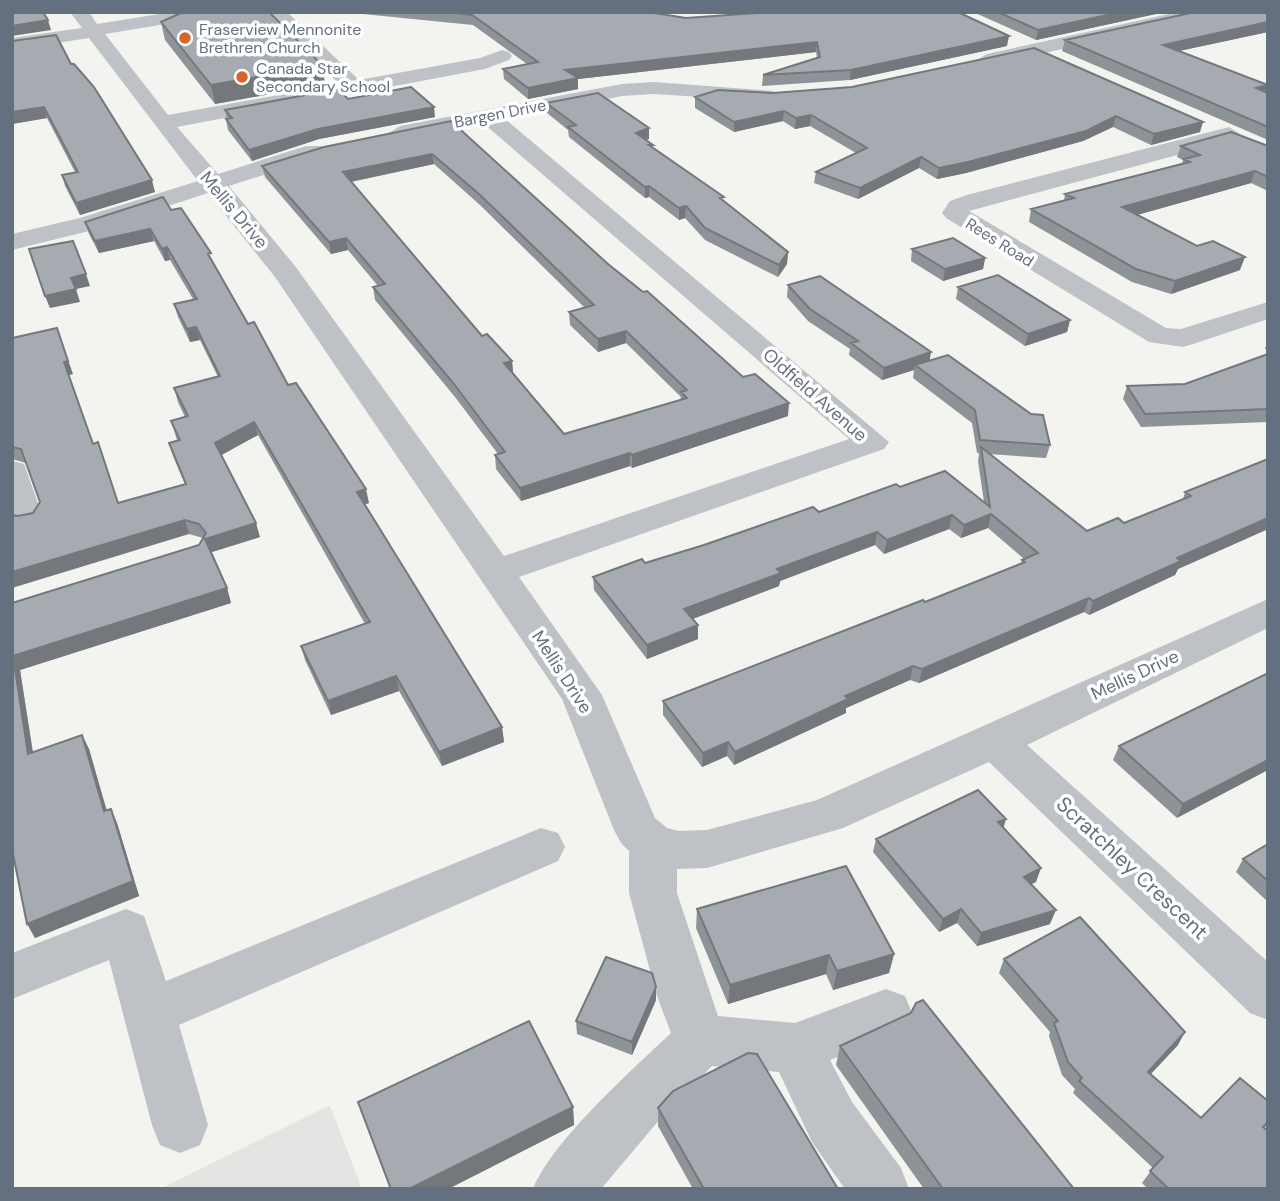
<svg xmlns="http://www.w3.org/2000/svg" width="1280" height="1201" viewBox="0 0 1280 1201" font-family="'DM Sans',sans-serif">
<style>
.built{fill:#e4e5e3}
.lines{fill:none;stroke-linecap:round;stroke-linejoin:round}
.minor{fill:#bec1c5;fill-rule:evenodd}
.wall{fill:#8e9398;fill-rule:evenodd}
.shaded-wall{fill:#74787c}
.building{fill:#a5abb1;stroke:#74787c;stroke-width:2;fill-rule:evenodd}
.poi-dot{fill:#d6642d;stroke:#fff;stroke-width:2.5}
.labels{text-anchor:middle;stroke-width:7;stroke-linejoin:round;paint-order:stroke}
.far-poi-label{font-size:16px;fill:#64707f;stroke:#fff;text-anchor:start}
.far-street-label{font-size:16px;fill:#64707f;stroke:#fff}
.street-label{font-size:18px;fill:#64707f;stroke:#fff}
.near-street-label{font-size:21px;fill:#64707f;stroke:#fff}
</style>
<rect width="100%" height="100%" fill="#f3f3ef"/>
<path class="built" d="M330,1105L362,1189H160Z"/>
<g class="lines">
<path class="minor" d="M70,12H89L97,24L172,12H218L209,17L105,34L168,115L339,84L267,12H287L359,80L480,58L502,50L509,52L512,56L509,60L485,69L177,127L218,174L306,146H322L325,151L322,156L229,186L295,266L504,556L849,439L483,123L400,140L389,133L400,126L622,84L654,82L773,91L777,95L773,99L766,101L654,94L622,96L505,119L889,442L884,449L519,577L602,695L655,818L667,828L679,831L707,830L817,800L1268,599V628L1027,745L1268,962V1020L1250,1013L989,762L843,828L707,868L677,869V893L718,1016L795,1023L886,989L905,996L912,1013L905,1030L830,1060L852,1102L901,1168L909,1189H845L812,1142L779,1072L712,1066L660,1119L601,1189H533C553,1140 631,1071 671,1033L657,996L629,893V851L621,843L614,830L562,699L275,277L208,193L97,229L12,250V234L80,218L198,181L89,38L12,50V38L82,28Z
M1178,12H1213L1204,17L987,66L977,60L987,54Z
M1229,127L1240,134L1237,139L969,211L1166,328L1181,329L1268,302V319L1193,344L1183,347L1149,342L946,218L942,213L950,201L967,195Z
M12,461L24,464L43,517L38,525L25,528L12,525Z
M541,828L558,833L565,847L558,861L179,1025L208,1125L200,1145L180,1153L160,1145L152,1125L109,960L12,999V953L126,909L144,916L166,981Z"/>
</g>
<path class="wall" d="M269,12L270,14L322,65L325,84L215,104L165,40L161,22Z
M362,12H648L686,18L1007,46L850,80L762,86L763,75L817,58L816,52L578,79V89L528,99L504,79L503,69L527,64L473,25L363,14Z
M973,12H1165L1036,40Z
M1268,32L1179,51L1268,93V140L1062,51L1065,40Z
M12,41L71,64L155,192L80,215L65,186L62,175L75,172L47,118L12,124Z
M1034,48L1200,132L1151,145L1113,127L1083,141L966,173L937,179L919,168L858,199L814,183L816,172L856,153L810,126L795,129L783,121L734,132L695,108V97L773,93L852,87Z
M348,99L435,117L319,139L252,161L228,130L226,119H227L225,110Z
M546,103L649,128V139L646,140L653,149L724,201L788,252L787,264L778,277L705,240L685,218L679,220L649,197L645,198L569,137L568,130L547,113Z
M451,121L608,264L788,416L632,468L630,466L521,501L496,469L495,455L498,454L455,397L375,300L373,287L378,286L348,250L331,254L265,177L262,166ZM434,164L480,205L585,308L569,312L570,325L598,352L626,343L681,397L680,400L564,434L513,372L512,361L482,336L351,182Z
M1181,146H1268V191L1251,183L1137,215L1240,270L1171,294L1132,282L1029,222L1031,209L1064,201L1065,194L1182,163L1183,160L1177,157Z
M171,210L213,262L248,324L288,385L369,503L364,505L502,727L504,742L442,766L399,691L331,715L305,660L301,646L365,624L258,435L221,455L260,537L211,552L227,588L231,603L20,670L33,752L82,735L89,749L106,810L117,823L139,896L35,938L12,603L199,545L203,538L189,534L18,516L33,513L40,502L26,463L12,459V338L73,374L69,375L93,444L118,503L185,484L173,456L169,443L177,440L171,421L185,417L178,402L174,388L218,377L200,340L190,342L178,317L174,304L193,299L170,260L165,261L154,241L99,253L89,234L85,222Z
M912,249L985,258L983,269L943,281L911,261Z
M788,285L930,360L1050,445L1046,458L989,454L1087,531L1124,523L1183,499L1185,492L1268,459V529L1178,569L1175,575L1089,615L1084,612L919,683L910,680L846,708V713L734,765L727,756L702,767L663,715V701L925,602L1021,563L1022,560L1024,559L988,528L961,538L949,529L884,554L875,545L780,581L779,586L693,619L698,625V639L647,659L594,590L593,577L645,563L900,487L984,502L978,461L979,453H977L972,423L913,378L914,370L882,380L849,355L850,349L808,321L787,297Z
M958,287L1070,320L1067,332L1025,346L956,299Z
M1268,340V351L1265,349Z
M1268,354V422L1141,427L1123,399L1127,386L1185,384Z
M1268,673L1177,818L1113,760L1119,746Z
M1003,828L1036,882L1031,884L1050,924L977,946L957,923L939,932L873,852L876,839Z
M1268,844V902L1236,872L1243,859Z
M697,909L894,954L889,973L833,990L826,974L728,1004L696,928Z
M1004,959L1178,1045L1151,1074L1201,1118L1268,1101V1124L1264,1128L1268,1189H1148L1142,1183L1153,1168L1073,1093L1075,1089L1062,1075L1049,1036L1050,1032L999,973Z
M656,987V1000L632,1055L577,1034L576,1021Z
M840,1046L1074,1189H924L836,1065Z
M358,1102L573,1107L574,1125L448,1189H390Z
M658,1108L838,1189H693L658,1126Z"/>
<path class="shaded-wall" d="M1121,12H1165L1036,40L1038,30Z
M48,20L51,30L12,36V26Z
M1268,22V32L1160,55L1163,45Z
M1009,36L1007,46L850,80L851,70Z
M817,42L816,52L578,79V89L528,99V88L565,70Z
M322,65L325,84L215,104L211,85Z
M1268,85L1264,96L1256,88Z
M44,107L47,118L12,124V112Z
M434,107L435,117L319,139L252,161L249,150L318,129Z
M784,111L783,121L734,132V122Z
M811,115L810,126L795,129L796,118Z
M1116,116L1113,127L1083,141L966,173L937,179L939,168Z
M1203,122L1200,132L1151,145L1154,134Z
M649,128V139L636,143V133Z
M432,154L434,164L344,183L343,172Z
M921,157L919,168L858,199L860,188Z
M1255,171L1251,183L1119,220L1122,207Z
M152,180L155,192L80,215L76,203Z
M649,186V197L645,198V187Z
M686,206L685,218L679,220V208Z
M150,229L154,241L99,253L95,241Z
M346,238L348,250L331,254L329,242Z
M167,247L170,260L165,261L162,249Z
M788,252L787,264L778,277L779,265Z
M1245,257L1240,270L1171,294L1175,281Z
M985,258L983,269L943,281L945,269Z
M86,274L90,286L76,289L80,302L50,308L45,296L71,278Z
M1070,320L1067,332L1025,346L1028,334Z
M196,327L200,340L190,342L187,329Z
M57,328L73,374L69,375L64,362Z
M626,331V343L598,352V339Z
M931,352L929,365H915L914,370L882,380L884,368Z
M512,361L513,373L504,363Z
M789,403L788,416L632,468V455Z
M254,422L258,435L218,457L215,443Z
M630,453V466L521,501L520,488Z
M366,489L369,503L359,506L357,492Z
M991,514L988,528L961,538L964,525Z
M952,515L949,529L884,554L887,540Z
M1268,518V529L1178,569L1175,575L1089,615L1093,601L1177,558Z
M185,520L189,534L12,588V572Z
M256,523L260,537L209,553L205,539Z
M877,532L875,545L780,581L779,586L684,622V609L777,569Z
M227,588L231,603L20,670L35,768L28,754L13,656Z
M1089,598L1084,612L919,683L922,669Z
M698,625V639L647,659V645Z
M913,666L910,680L846,708V713L734,765L735,752L845,696Z
M396,676L399,691L331,715L328,701Z
M502,727L504,742L442,766L439,752Z
M82,735L89,749L111,825L104,811Z
M728,742L727,756L702,767L703,753Z
M1268,760V770L1177,818L1183,804Z
M111,809L117,823L139,896L35,938L27,924Z
M1006,819L1002,833L998,822Z
M1041,868L1036,882L1019,890L1024,877Z
M961,909L957,923L939,932L943,919Z
M1056,910L1050,924L977,946L981,933Z
M894,954L889,973L833,990L837,971Z
M829,955L826,974L728,1004L730,985Z
M656,987V1000L632,1055V1042Z
M1185,1032L1178,1045L1141,1084L1148,1072Z
M573,1107L574,1125L448,1189H409Z"/>
<path class="building" d="M12,12H43L48,20L12,26Z
M183,12H269L322,65L211,85L161,22Z
M446,12H648L686,18L770,12H958L1009,36L851,70L763,75L820,57L817,42L565,70L578,78L528,88L503,69L538,62L472,15Z
M998,12H1121L1038,30Z
M1195,12H1268V22L1163,45L1268,85L1256,88L1268,93V127L1065,40Z
M56,35L71,64H74L94,87L152,180L76,203L62,175L78,172L44,107L12,112V41Z
M1034,48L1203,122L1154,134L1116,116L1086,131L968,162L939,168L921,157L860,188L816,172L867,148L811,115L796,118L784,111L734,122L695,97L718,90L773,93L852,87Z
M411,87L434,107L318,129L249,150L226,119L232,118L225,110L338,89L348,99Z
M598,93L649,128L636,133L653,145H649L724,197L720,198L788,252L779,265L705,228L686,206L679,208L649,186L645,187L568,127L576,125L546,103Z
M451,121L608,264L643,292L647,291L743,377L755,374L789,403L632,455L630,453L520,488L495,455L505,452L454,384L373,287L385,284L346,238L329,242L262,166L324,147ZM432,154L479,194L594,305L569,312L598,339L626,331L687,390L681,392L687,398L564,434L504,363L512,361L487,334L482,336L343,172Z
M1231,132L1268,146V177L1255,171L1122,207L1197,246L1213,241L1245,257L1175,281L1136,269L1031,209L1074,198L1065,194L1190,162L1184,159L1200,155L1181,146Z
M163,197L171,210L181,208L211,253L208,254L248,324L254,322L288,385L296,383L366,489L357,492L502,727L439,752L396,676L328,701L301,646L370,622L254,422L215,443L256,523L205,539L227,588L13,656L28,754L82,735L104,811L111,809L133,881L27,924L12,849V603L199,545L206,533L199,524L185,520L12,572V515L18,516L33,513L40,502L21,449L12,447V338L57,328L68,361L64,362L93,444L98,442L118,503L186,484L169,443L180,440L171,421L188,416L174,388L220,376L196,327L187,329L174,304L197,299L167,247L162,249L150,229L95,241L85,222Z
M953,238L985,258L945,269L912,249Z
M73,241L86,274L71,278L76,289L45,296L29,249Z
M998,275L1070,320L1028,334L958,287Z
M820,276L931,352L884,368L851,343L858,341L810,309L788,285Z
M1268,354V409L1145,414L1127,386L1185,384Z
M948,355L1031,414L1043,415L1050,445L980,440L975,410L915,365Z
M981,447L1087,531L1118,518L1124,523L1191,496L1185,492L1268,459V518L1177,558L1181,561L1093,601L1089,598L922,669L913,666L845,696L848,699L735,752L728,742L703,753L663,701L923,600L925,602L1025,562L1022,560L1038,553L991,514L964,525L952,515L887,540L877,532L777,569L781,573L684,609L698,625L647,645L593,577L642,559L645,563L704,545L813,507L819,512L896,484L900,487L945,471L990,507Z
M1268,673V760L1183,804L1119,746Z
M978,790L1006,819L998,822L1041,868L1024,877L1056,910L981,933L961,909L943,919L876,839Z
M1268,844V881L1243,859Z
M846,866L894,954L837,971L829,955L730,985L697,909Z
M1080,917L1185,1032L1148,1072L1201,1118L1240,1078L1268,1101V1122L1263,1127L1268,1131V1189H1169L1150,1171L1163,1157L1079,1081L1082,1078L1068,1062L1054,1023L1058,1021L1004,959Z
M606,957L652,973L656,987L632,1042L576,1021Z
M923,1000L1074,1189H943L840,1046L911,1013L916,1003Z
M529,1021L573,1107L409,1189H391L358,1102Z
M748,1053L757,1054L838,1189H704L658,1108L673,1091Z"/>
<g class="poi-dot">
<circle cx="185" cy="38" r="7"/>
<circle cx="242" cy="77" r="7"/>
</g>
<g class="labels">
<g class="far-poi-label">
<text x="199" y="35">Fraserview Mennonite<tspan x="199" dy="18">Brethren Church</tspan></text>
<text x="256" y="74">Canada Star<tspan x="256" dy="18">Secondary School</tspan></text>
</g>
<g class="far-street-label">
<text transform="translate(500 113) rotate(-11)" y="6">Bargen Drive</text>
<text transform="translate(1000 242) rotate(32)" y="6">Rees Road</text>
</g>
<g class="street-label">
<text transform="translate(234 210) rotate(50)" y="6">Mellis Drive</text>
<text transform="translate(815 395) rotate(41)" y="6">Oldfield Avenue</text>
<text transform="translate(562 672) rotate(57)" y="6">Mellis Drive</text>
<text transform="translate(1135 675) rotate(-25)" y="6">Mellis Drive</text>
</g>
<g class="near-street-label">
<text transform="translate(1132 868) rotate(43)" y="7">Scratchley Crescent</text>
</g>
</g>
<rect width="1280" height="1201" fill="none" stroke="#64707f" stroke-width="28"/>
</svg>
